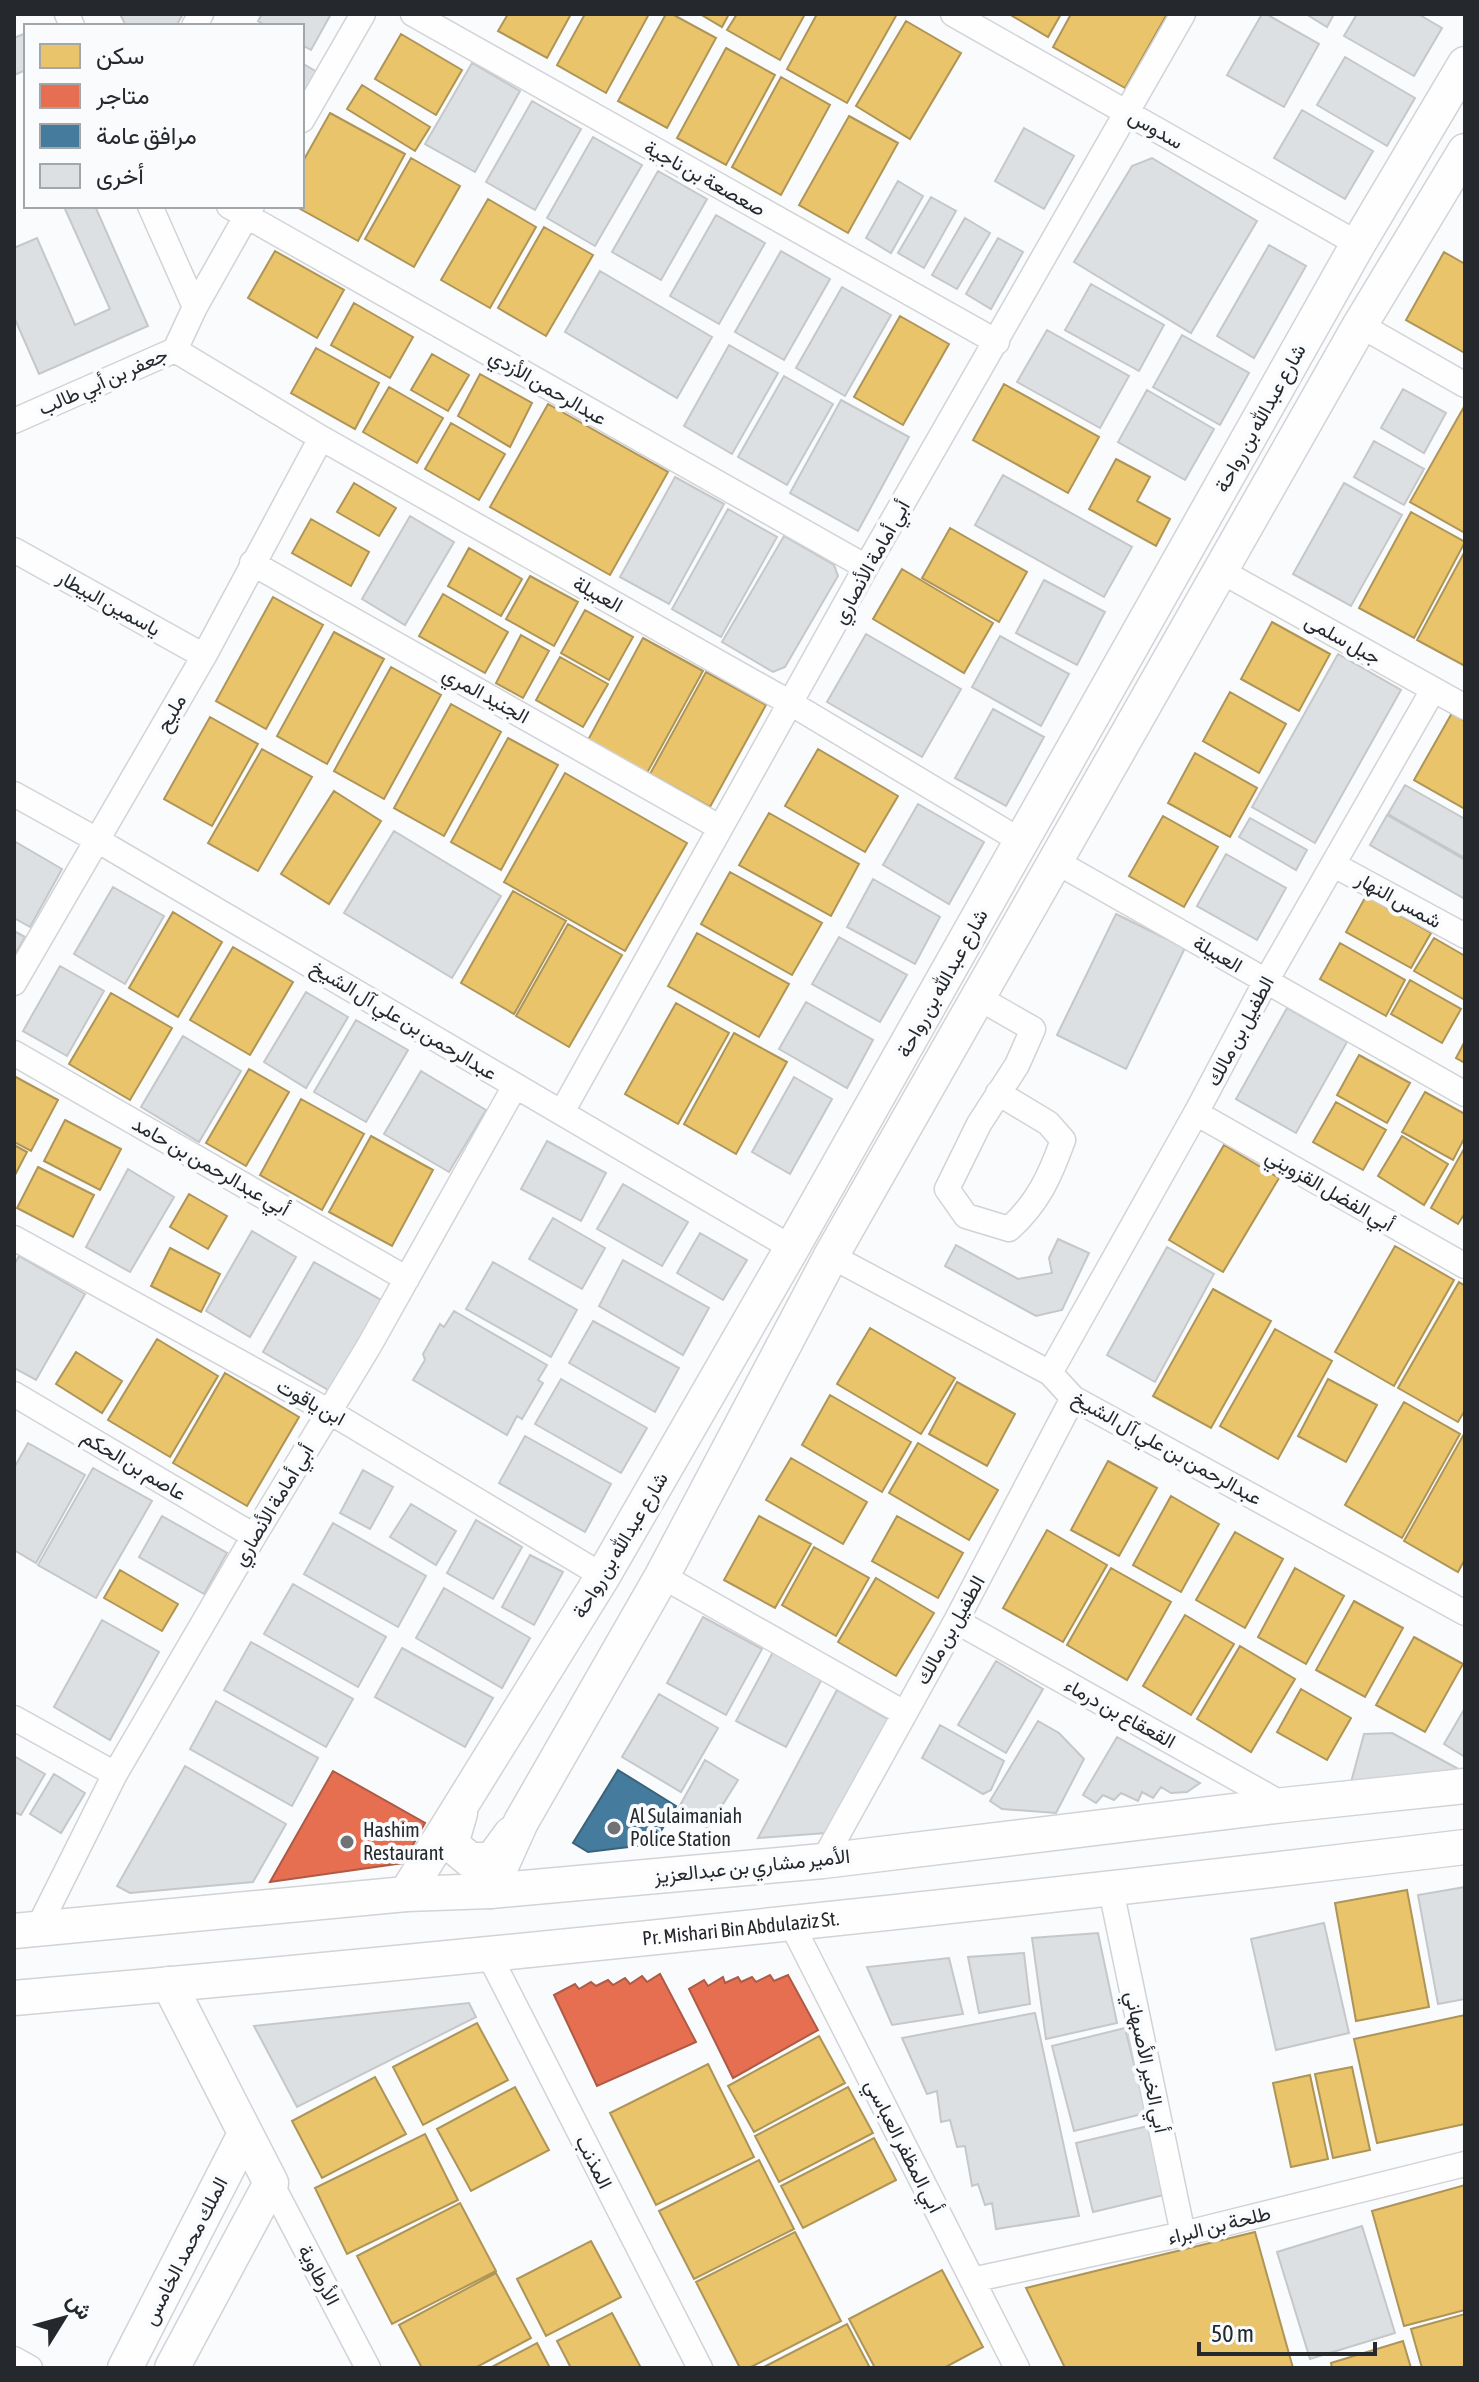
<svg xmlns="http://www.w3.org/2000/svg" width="1479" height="2382" viewBox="0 0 1479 2382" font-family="'Asap Condensed',Vazirmatn,sans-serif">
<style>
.homes{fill:#e9c46a;stroke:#ae9557;stroke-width:2}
.shops{fill:#e76f51;stroke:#ad5a46;stroke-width:2}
.public{fill:#457b9d;stroke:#3b627b;stroke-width:2}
.building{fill:#dde0e2;stroke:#c5c7c9;stroke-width:2}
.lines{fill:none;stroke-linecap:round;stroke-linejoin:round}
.street-casing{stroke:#d1d3d6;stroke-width:27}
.secondary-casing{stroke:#d1d3d6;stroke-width:37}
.street{stroke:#fefeff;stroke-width:24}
.secondary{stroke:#fefeff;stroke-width:34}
.poi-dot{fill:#707275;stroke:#f9fbfd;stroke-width:3}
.labels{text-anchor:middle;stroke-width:8;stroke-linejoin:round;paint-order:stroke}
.street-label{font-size:20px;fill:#25282c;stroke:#f9fbfd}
.poi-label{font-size:20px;fill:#25282c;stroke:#f9fbfd;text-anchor:start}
</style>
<rect width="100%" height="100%" fill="#fafbfc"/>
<path class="homes" d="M508,14H571L547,58L498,31Z
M585,14H649L606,93L557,65Z
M666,14H672L716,38L667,128L618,101Z
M700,14H729L722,27Z
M737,14H805L780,60L727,30Z
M817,14H897L847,103L787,69Z
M1009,14H1061L1048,37Z
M1071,14H1167L1125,88L1053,47Z
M906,21L961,53L910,139L856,106Z
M401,34L462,70L436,115L375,79Z
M726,48L775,75L726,165L677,138Z
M781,77L830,105L781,195L732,167Z
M362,85L430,127L415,151L347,109Z
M330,113L405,154L358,241L295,206H302V163Z
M849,116L898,143L848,233L799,205Z
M411,158L460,186L414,267L365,239Z
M488,199L536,227L490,308L441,280Z
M544,227L593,255L546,336L498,308Z
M275,251L344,290L317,338L248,298Z
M1444,252L1465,264V353L1406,320Z
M354,303L413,337L390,378L331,345Z
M900,316L949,344L903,425L854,397Z
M316,348L379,383L355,429L291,393Z
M432,354L469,375L448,411L411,390Z
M480,374L532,403L510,447L458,416Z
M1004,384L1099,437L1068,493L973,440Z
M389,387L443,418L417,463L363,432Z
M548,404L668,472L610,575L490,507Z
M1465,405V533L1410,502Z
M451,423L505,454L479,500L425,469Z
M1116,459L1150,477L1137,501L1170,519L1156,546L1089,509Z
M354,483L396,508L379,536L337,512Z
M1411,512L1465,542L1414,638L1359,608Z
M311,519L369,552L351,586L292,553Z
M950,528L1027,572L999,622L922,578Z
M469,548L522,579L501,616L448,586Z
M1465,551V666L1417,640Z
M902,569L993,623L964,673L873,619Z
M530,576L578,602L554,646L506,619Z
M443,594L508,632L485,673L419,636Z
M273,597L323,625L266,729L216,701Z
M585,610L633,637L609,680L561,653Z
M1272,622L1330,654L1299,711L1241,679Z
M334,632L384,659L327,764L277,736Z
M521,635L549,651L523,698L496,683Z
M643,638L703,671L647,773L588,740Z
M560,657L608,684L583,727L536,700Z
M391,667L441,695L384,799L334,771Z
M706,672L766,705L710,807L650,774Z
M1230,692L1286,724L1259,773L1203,741Z
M451,704L501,732L444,836L394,808Z
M1452,713L1465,721V809L1414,780Z
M210,717L258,744L212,826L164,799Z
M508,738L558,765L501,870L451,842Z
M262,749L312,777L258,871L208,843Z
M818,749L898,796L865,852L785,806Z
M1195,753L1257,788L1230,837L1168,803Z
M565,773L687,843L625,951L504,882Z
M334,791L381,821L329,904L281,874Z
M769,813L859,864L831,916L739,865Z
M1163,816L1218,847L1184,907L1129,876Z
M730,872L822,923L792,975L701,924Z
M513,891L566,921L514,1014L461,983Z
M1366,896L1431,933L1411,968L1346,932Z
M173,912L222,942L178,1017L129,988Z
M568,924L622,955L569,1047L516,1016Z
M697,933L789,984L759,1037L668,986Z
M1434,938L1465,956V1000L1414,971Z
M1340,943L1405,980L1386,1016L1320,979Z
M233,947L293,982L250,1055L190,1020Z
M1410,980L1461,1009L1442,1043L1391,1014Z
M111,993L172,1028L130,1100L69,1064Z
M676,1003L729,1033L678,1124L625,1094Z
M734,1033L787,1062L736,1154L684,1124Z
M1465,1041V1063L1456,1058Z
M1359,1055L1410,1083L1387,1123L1337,1095Z
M249,1069L289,1092L246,1166L206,1143Z
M14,1076L58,1100L31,1151L14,1142Z
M1425,1092L1465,1114V1137L1453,1160L1402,1132Z
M301,1099L364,1134L322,1210L260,1175Z
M1336,1102L1386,1130L1363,1170L1313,1142Z
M65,1120L121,1149L100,1190L44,1161Z
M371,1136L433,1170L392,1246L329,1212Z
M1402,1136L1448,1164L1424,1205L1378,1176Z
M14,1145L27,1152L14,1177Z
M1224,1145L1279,1178L1223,1272L1169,1240Z
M1465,1147V1213L1458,1224L1431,1208Z
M38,1167L94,1195L73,1237L17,1208Z
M189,1194L227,1216L208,1249L170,1227Z
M1395,1246L1454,1280L1394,1386L1335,1352Z
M170,1248L220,1274L201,1312L151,1286Z
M1459,1282L1465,1286V1410L1458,1422L1398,1388Z
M1213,1289L1271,1321L1211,1428L1153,1396Z
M870,1328L955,1378L921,1434L837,1384Z
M1275,1329L1332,1361L1278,1459L1220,1426Z
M157,1339L218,1376L170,1457L108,1420Z
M76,1352L122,1381L102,1413L56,1384Z
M225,1373L299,1417L247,1506L173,1463Z
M1328,1379L1377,1405L1346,1462L1298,1436Z
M957,1382L1015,1414L987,1466L929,1434Z
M830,1395L911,1442L882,1492L802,1445Z
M1404,1402L1460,1434L1402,1538L1345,1505Z
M1464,1434L1465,1559L1458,1572L1404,1541Z
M918,1443L998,1490L969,1540L889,1493Z
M791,1458L867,1502L843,1544L766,1500Z
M1108,1461L1157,1488L1119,1556L1071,1530Z
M1171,1496L1219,1524L1181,1592L1133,1565Z
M759,1516L811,1544L775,1608L724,1580Z
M897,1516L963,1553L938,1598L872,1561Z
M1047,1530L1107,1565L1063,1642L1003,1608Z
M1235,1532L1283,1559L1245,1628L1196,1600Z
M814,1547L869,1578L836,1636L782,1605Z
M1111,1568L1171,1602L1127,1680L1067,1645Z
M1295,1568L1344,1596L1306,1664L1258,1637Z
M120,1570L178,1604L162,1631L104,1598Z
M876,1578L934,1613L896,1676L838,1642Z
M1354,1601L1403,1628L1365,1697L1316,1670Z
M1185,1615L1234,1644L1191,1715L1143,1686Z
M1414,1637L1463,1664L1425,1732L1376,1705Z
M1240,1646L1295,1679L1251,1752L1197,1719Z
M1301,1689L1351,1718L1327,1760L1277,1732Z
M1407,1890L1429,2007L1356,2021L1335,1903Z
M1465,2015V2124L1377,2143L1354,2039Z
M477,2023L508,2080L423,2125L393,2067Z
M819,2036L845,2083L754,2132L728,2086Z
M708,2064L754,2157L656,2205L610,2113Z
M1352,2067L1370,2150L1333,2158L1315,2074Z
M1310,2075L1328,2159L1291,2167L1273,2083Z
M375,2077L406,2134L322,2178L292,2121Z
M515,2087L549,2150L471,2191L437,2129Z
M848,2087L873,2133L779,2182L755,2136Z
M425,2134L458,2200L347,2254L315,2188Z
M874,2138L896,2180L803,2228L781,2186Z
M759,2160L794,2229L694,2279L659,2211Z
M1465,2185V2310L1404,2326L1372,2211Z
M460,2203L496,2271L392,2324L357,2256Z
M795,2232L841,2321L749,2368H740L696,2282Z
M1255,2232L1293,2368H1065L1026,2288Z
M591,2241L621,2297L546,2336L517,2279Z
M942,2270L983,2347L944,2368H875L849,2319Z
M496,2273L531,2338L475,2368H422L399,2325Z
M612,2313L641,2368H571L557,2341Z
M1465,2314V2368H1422L1411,2329Z
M847,2324L870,2368H762Z
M1403,2341L1411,2368H1332L1331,2363Z
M537,2343L550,2368H490Z"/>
<path class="shops" d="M333,1771L425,1823L403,1863L270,1882Z
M660,1974L696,2042L597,2086L554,1995L575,1984L579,1989L591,1982L596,1986L608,1980L613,1985L625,1978L630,1984L642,1976L647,1982Z
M770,1975L774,1981L788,1975L818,2030L733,2078L689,1989L704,1980L708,1986L723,1977L725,1983L738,1977L741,1982L752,1977L756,1982Z"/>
<path class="public" d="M618,1770L676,1806L653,1844L588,1852L573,1843Z"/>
<path class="building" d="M120,14H183L176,26H126Z
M262,14H331L311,50L302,45V26H267L258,21Z
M1262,14H1266L1319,44L1284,107L1227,75Z
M1306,14H1334L1327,27Z
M1357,14H1418L1442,28L1414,76L1344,36Z
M26,33V70L14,75V38Z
M1345,57L1415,98L1387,146L1317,105Z
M302,63L322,75L302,111Z
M472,63L520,91L475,172L425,144Z
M532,101L581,129L535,210L486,182Z
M1302,110L1373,151L1345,199L1274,158Z
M1024,128L1074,156L1044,209L995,181Z
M593,137L642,165L595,246L547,218Z
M1152,158L1257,221L1191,333L1074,262L1132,166Z
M658,171L707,199L661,280L612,252Z
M898,181L923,196L891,253L866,238Z
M931,197L956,211L924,268L898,253Z
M71,206H95L148,326L39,374L14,317V248L37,238L75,325L110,309L65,209Z
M716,215L765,243L719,324L670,296Z
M965,218L990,233L957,289L932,275Z
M998,238L1023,252L991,309L966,294Z
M1269,245L1306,266L1254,358L1217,336Z
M781,251L830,279L784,360L735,332Z
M600,271L712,337L677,398L565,332Z
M1091,284L1164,325L1139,371L1065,330Z
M842,287L891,315L845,396L796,368Z
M1047,330L1129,376L1100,428L1017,382Z
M1182,335L1249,373L1220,425L1153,387Z
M729,345L778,373L732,454L684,426Z
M784,376L833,404L787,485L738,457Z
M1403,389L1446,413L1424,453L1381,428Z
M1147,390L1214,429L1185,480L1118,442Z
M841,400L909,437L858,531L790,493Z
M1374,441L1424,469L1404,505L1354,477Z
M1003,475L1132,547L1104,597L975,525Z
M675,477L724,504L669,604L620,577Z
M1344,483L1402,515L1351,606L1293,574Z
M728,509L777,537L721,637L672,609Z
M410,516L454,542L405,625L362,599Z
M784,536L834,565L838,576L785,667L773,672L722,642Z
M1044,580L1105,612L1077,665L1016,633Z
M866,634L961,689L922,757L827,702Z
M1000,636L1069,674L1041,726L972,687Z
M1338,654L1401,690L1315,843L1252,807Z
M993,709L1044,737L1006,806L955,778Z
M1405,785L1465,819V858L1388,814Z
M918,804L984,842L949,904L883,865Z
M1387,815L1465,860V899L1370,845Z
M1250,818L1307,850L1296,870L1239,837Z
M394,831L501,896L452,978L344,913Z
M14,841L62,869L30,927L14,918Z
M1226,854L1286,888L1257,940L1197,906Z
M873,879L940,917L915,964L847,927Z
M113,887L164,916L125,984L74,954Z
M1116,914L1185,948L1126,1069L1057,1035Z
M14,931L25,937L14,956Z
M839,937L907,975L880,1022L812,984Z
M60,966L104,991L67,1056L23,1031Z
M306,992L348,1017L306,1088L264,1062Z
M806,1002L873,1040L847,1088L779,1049Z
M1287,1008L1347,1042L1296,1133L1236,1099Z
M356,1020L408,1050L366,1122L314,1092Z
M183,1036L241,1071L199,1142L141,1107Z
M421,1071L486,1110L449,1172L384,1134Z
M794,1077L832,1099L790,1174L752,1152Z
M547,1141L606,1173L581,1221L521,1189Z
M128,1169L174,1197L130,1272L86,1247Z
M623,1184L688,1222L662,1266L597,1229Z
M553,1218L605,1248L582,1289L529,1259Z
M252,1231L296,1257L250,1337L206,1311Z
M700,1233L747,1260L723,1300L677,1273Z
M1058,1239L1089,1253L1062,1310L1036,1316L945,1266L956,1245L1018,1279L1052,1273L1049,1258Z
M1167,1247L1214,1274L1155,1382L1107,1355Z
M19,1256L85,1294L36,1380L14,1368V1265Z
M623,1260L709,1308L683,1355L599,1306Z
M314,1262L381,1300L330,1391L263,1352Z
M493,1262L577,1310L551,1357L466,1309Z
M454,1311L547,1365L538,1380L543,1383L522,1419L517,1416L507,1435L413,1380L425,1360L423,1354L440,1324L444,1327Z
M593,1321L679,1368L655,1412L569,1363Z
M561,1379L647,1428L621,1473L535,1424Z
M525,1436L611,1484L585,1532L499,1483Z
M28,1443L85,1475L36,1563L14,1550V1468Z
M93,1468L152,1501L96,1598L38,1565Z
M363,1470L393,1487L370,1529L340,1513Z
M411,1504L456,1531L436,1565L390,1537Z
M162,1516L227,1553L204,1594L139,1557Z
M476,1520L522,1547L493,1599L447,1573Z
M333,1523L426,1576L398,1627L304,1574Z
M530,1555L563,1572L534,1625L502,1607Z
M293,1584L386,1637L358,1687L264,1634Z
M444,1588L530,1638L502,1688L416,1638Z
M703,1617L762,1649L726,1715L667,1683Z
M102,1620L159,1652L110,1740L54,1707Z
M251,1642L353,1699L326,1747L224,1690Z
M402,1648L493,1698L465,1747L375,1697Z
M773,1652L822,1679L786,1747L736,1721Z
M996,1661L1043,1689L1006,1753L958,1725Z
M837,1690L889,1720L826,1833L758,1838Z
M659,1694L718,1728L681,1792L622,1757Z
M216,1701L318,1758L292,1806L190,1749Z
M1465,1708V1757L1444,1744Z
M1038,1721L1059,1733L1084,1759L1056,1813L1002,1809L990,1801Z
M940,1725L1004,1761L991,1790L983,1794L922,1758Z
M1392,1733L1464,1772L1350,1786L1364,1734Z
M1117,1737L1200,1783L1187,1792L1171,1793L1161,1787L1153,1798L1142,1792L1138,1801L1121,1793L1114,1800L1103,1795L1096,1803L1083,1795Z
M14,1756L45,1774L21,1815L14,1812Z
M705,1760L738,1780L708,1828L678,1809Z
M185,1766L286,1824L253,1882L130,1893L117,1886Z
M54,1774L85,1793L61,1833L30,1814Z
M1465,1887V1999L1438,2004L1418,1895Z
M1324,1923L1349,2033L1276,2050L1251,1939Z
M1098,1933L1117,2023L1046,2039L1032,1938Z
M1024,1953L1030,2004L979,2013L968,1957Z
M949,1958L963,2014L892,2025L867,1967Z
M469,2003L476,2017L297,2107L254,2026Z
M1035,2013L1079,2216L996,2229L992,2203L985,2205L978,2184L972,2186L965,2146L957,2147L950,2120L941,2122L937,2091L927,2094L902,2038Z
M1125,2028L1146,2113L1074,2131L1052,2046Z
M1148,2126L1164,2195L1093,2212L1076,2143Z
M1362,2226L1395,2333L1310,2359L1277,2252Z"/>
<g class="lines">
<defs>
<path id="street" d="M67,14L72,26
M413,14L997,342
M953,14L1358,244
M194,26L201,14
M302,120L363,14
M150,206L195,307
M229,206L866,567
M1360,325L1465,385
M175,350L321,438L792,704L1021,841
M14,421L175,350L195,307L252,206
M14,550L204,656
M252,563L719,827
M1221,571L1465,707
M14,794L97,840L792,1248
M1055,861L1465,1094
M1334,865L1465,936
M14,983L204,656L321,438
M977,997L1033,1029L1017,1065L979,1124L947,1189L966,1216L1009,1229C1038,1203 1050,1176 1063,1140L1048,1123L998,1093
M14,1053L407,1279
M562,1112L866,567L1183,14
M1196,1113L1465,1266
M14,1238L330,1412L603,1576
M831,1256L1050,1373L1073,1398L1465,1613
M1050,1373L1196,1113L1266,981L1433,690
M14,1394L254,1536
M662,1576L904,1713
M956,1621L1284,1805
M14,1718L115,1774
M823,1861L956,1621L1073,1398
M1111,1890L1183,2234
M791,1923L1017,2368
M38,1928L115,1774L254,1536L369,1346L515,1086
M489,1955L700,2368
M271,2183L368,2368
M972,2280L1183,2234L1465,2164
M14,2359L30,2368"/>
<g id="secondary">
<path d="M460,1813L451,1844L470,1860H492L511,1834"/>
<path d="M490,1891L521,1822L662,1576L831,1256L1360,325L1465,151"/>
<path d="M406,1894L603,1576L792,1248L1358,244L1465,64"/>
<path d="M14,1931L406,1894L490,1891L823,1861L1284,1805L1465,1786"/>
<path d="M169,1984L271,2183L172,2368"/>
<path id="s1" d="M14,1998C499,1956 982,1905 1465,1847"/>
<path d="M125,2368L245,2134"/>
</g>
</defs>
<use href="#street" class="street-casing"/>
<use href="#secondary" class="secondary-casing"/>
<use href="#street" class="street"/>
<use href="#secondary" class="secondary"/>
</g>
<g class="poi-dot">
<circle cx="614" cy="1828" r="8"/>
<circle cx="347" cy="1842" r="8"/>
</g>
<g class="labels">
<g class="street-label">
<text transform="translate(1156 129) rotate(30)" y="7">سدوس</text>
<text transform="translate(705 178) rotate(29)" y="7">صعصعة بن ناجية</text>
<text transform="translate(103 381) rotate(-24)" y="7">جعفر بن أبي طالب</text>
<text transform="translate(548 387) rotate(30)" y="7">عبدالرحمن الأزدي</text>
<text transform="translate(1260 418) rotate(-61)" y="7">شارع عبدالله بن رواحة</text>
<text transform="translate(871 562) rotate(-61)" y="7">أبي أمامة الأنصاري</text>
<text transform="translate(598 594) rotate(29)" y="7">العبيلة</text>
<text transform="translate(109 603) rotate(29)" y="7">ياسمين البيطار</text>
<text transform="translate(1343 639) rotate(29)" y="7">جبل سلمى</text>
<text transform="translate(486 695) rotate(29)" y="7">الجنيد المري</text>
<text transform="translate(171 713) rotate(-60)" y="7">مليح</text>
<text transform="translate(1399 900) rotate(29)" y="7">شمس النهار</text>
<text transform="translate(1218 954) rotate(30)" y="7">العبيلة</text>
<text transform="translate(942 983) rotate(-61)" y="7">شارع عبدالله بن رواحة</text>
<text transform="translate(404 1020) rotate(31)" y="7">عبدالرحمن بن علي آل الشيخ</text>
<text transform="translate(1240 1031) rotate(-62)" y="7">الطفيل بن مالك</text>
<text transform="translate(211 1166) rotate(30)" y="7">أبي عبدالرحمن بن حامد</text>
<text transform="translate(1330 1190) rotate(30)" y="7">أبي الفضل القزويني</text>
<text transform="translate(311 1402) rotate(29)" y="7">ابن ياقوت</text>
<text transform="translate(1167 1448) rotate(29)" y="7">عبدالرحمن بن علي آل الشيخ</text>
<text transform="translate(134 1465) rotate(31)" y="7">عاصم بن الحكم</text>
<text transform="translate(273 1505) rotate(-59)" y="7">أبي أمامة الأنصاري</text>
<text transform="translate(620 1545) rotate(-59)" y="7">شارع عبدالله بن رواحة</text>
<text transform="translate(950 1630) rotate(-61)" y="7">الطفيل بن مالك</text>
<text transform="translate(1120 1713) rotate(29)" y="7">القعقاع بن درماء</text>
<text transform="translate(752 1866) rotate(-6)" y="7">الأمير مشاري بن عبدالعزيز</text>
<text dy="7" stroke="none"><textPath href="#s1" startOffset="730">Pr. Mishari Bin Abdulaziz St.</textPath></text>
<text transform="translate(1147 2062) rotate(78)" y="7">أبي الخير الأصبهاني</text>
<text transform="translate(904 2146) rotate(63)" y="7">أبي المظفر العباسي</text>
<text transform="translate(594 2162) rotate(63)" y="7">المذنب</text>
<text transform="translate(1219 2225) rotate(-14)" y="7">طلحة بن البراء</text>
<text transform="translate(185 2251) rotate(-63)" y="7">الملك محمد الخامس</text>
<text transform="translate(319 2275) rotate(62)" y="7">الأرطاوية</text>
</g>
<g class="poi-label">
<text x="630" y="1823">Al Sulaimaniah<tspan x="630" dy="23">Police Station</tspan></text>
<text x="363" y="1837">Hashim<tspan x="363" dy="23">Restaurant</tspan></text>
</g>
</g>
<rect width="1479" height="2382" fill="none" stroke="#25282c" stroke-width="32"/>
<rect x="24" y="24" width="280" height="184" fill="#f9fbfd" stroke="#a4a7a9" stroke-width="2"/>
<rect x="40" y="44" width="40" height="24" fill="#e9c46a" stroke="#a4a7a9" stroke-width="2"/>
<text x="96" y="64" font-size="24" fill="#25282c">سكن</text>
<rect x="40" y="84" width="40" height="24" fill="#e76f51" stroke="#a4a7a9" stroke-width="2"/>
<text x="96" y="104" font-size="24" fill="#25282c">متاجر</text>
<rect x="40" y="124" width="40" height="24" fill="#457b9d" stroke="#a4a7a9" stroke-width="2"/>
<text x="96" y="144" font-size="24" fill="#25282c">مرافق عامة</text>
<rect x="40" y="164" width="40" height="24" fill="#dde0e2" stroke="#a4a7a9" stroke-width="2"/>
<text x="96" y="184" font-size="24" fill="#25282c">أخرى</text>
<g transform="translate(64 2318) rotate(53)" stroke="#f9fbfd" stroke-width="6" paint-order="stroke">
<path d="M0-6L14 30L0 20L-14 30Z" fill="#25282c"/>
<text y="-12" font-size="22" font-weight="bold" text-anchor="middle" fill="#25282c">ش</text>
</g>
<path d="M1199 2342v12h176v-12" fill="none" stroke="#25282c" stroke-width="4"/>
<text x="1211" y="2342" font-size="24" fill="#25282c" stroke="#f9fbfd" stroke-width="6" paint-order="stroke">50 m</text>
</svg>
